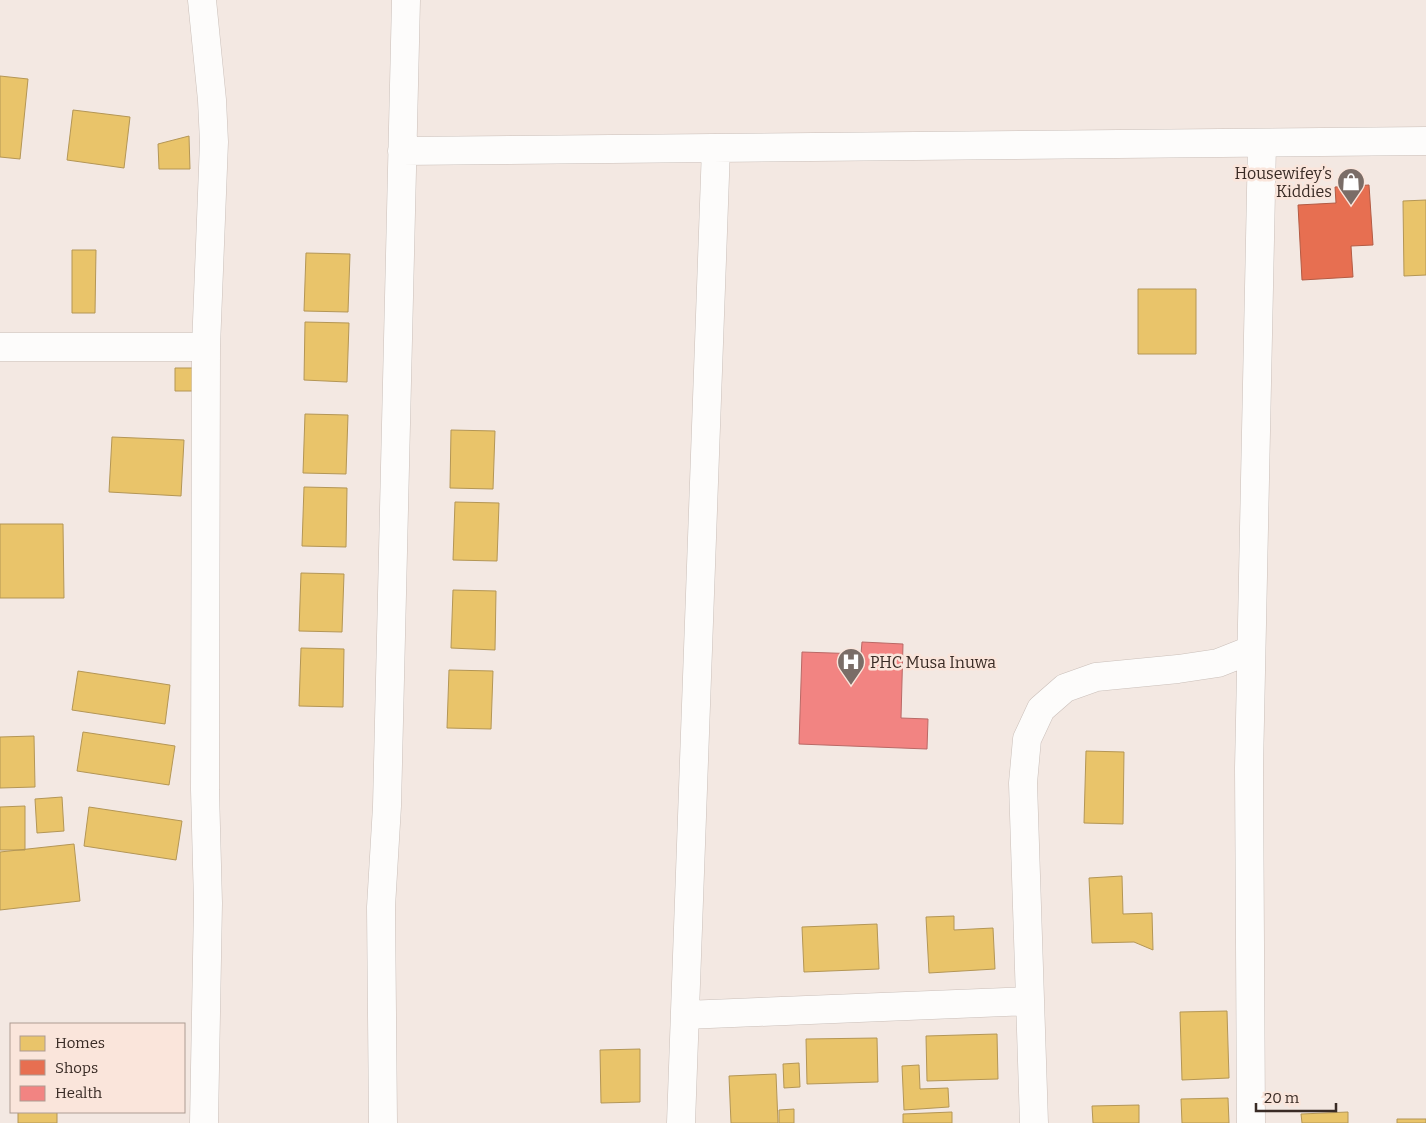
<svg xmlns="http://www.w3.org/2000/svg" width="1426" height="1123" viewBox="0 0 1426 1123" font-family="Bitter,serif">
<style>
.homes{fill:#e9c46a;stroke:#b49655}
.shops{fill:#e76f51;stroke:#b35b44}
.health{fill:#f28482;stroke:#ba6966}
.lines{fill:none;stroke-linecap:round;stroke-linejoin:round}
.minor-casing{stroke:#cabfb9;stroke-width:29}
.minor{stroke:#fdfcfb;stroke-width:28}
.labels{text-anchor:middle;stroke-width:5;stroke-linejoin:round;paint-order:stroke}
.poi-label{font-size:16px;fill:#392b25;stroke:#fae5db;text-anchor:end}
</style>
<rect width="100%" height="100%" fill="#f3e8e2"/>
<path class="homes" d="M0,76L28,79L20,159L0,157Z
M73,110L130,117L124,168L67,160Z
M189,136L190,169H159L158,144Z
M1426,200V275L1404,276L1403,201Z
M72,250H96L95,313H72Z
M306,253L350,254L348,312L304,311Z
M1138,289H1196V354H1138Z
M305,322L349,323L347,382L304,380Z
M175,368H197L198,391H175Z
M305,414L348,415L346,474L303,473Z
M451,430L495,431L493,489L450,488Z
M112,437L184,440L181,496L109,492Z
M304,487L347,488L346,547L302,546Z
M455,502L499,503L497,561L453,560Z
M0,524H63L64,598H0Z
M301,573L344,574L342,632L299,631Z
M453,590L496,591L495,650L451,648Z
M301,648L344,649L343,707L299,706Z
M449,670L493,671L491,729L447,728Z
M78,671L170,685L165,724L72,710Z
M83,732L175,746L169,785L77,771Z
M34,736L35,787L0,788V737Z
M1086,751L1124,752L1123,824L1084,823Z
M62,797L64,831L37,833L35,799Z
M25,806V850H0V807Z
M89,807L182,821L176,860L84,846Z
M74,844L80,901L0,910V852Z
M1122,876L1123,914L1152,913L1153,950L1134,942L1092,943L1089,878Z
M954,916V930L993,928L995,969L929,973L926,917Z
M877,924L879,969L804,972L802,927Z
M1227,1011L1229,1078L1182,1080L1180,1012Z
M997,1034L998,1079L927,1081L926,1036Z
M877,1038L878,1082L807,1084L806,1039Z
M640,1049V1102L601,1103L600,1050Z
M799,1063L800,1087L784,1088L783,1064Z
M919,1065L920,1089L948,1088L949,1107L904,1110L902,1066Z
M776,1074L778,1123H731L729,1076Z
M1228,1098L1229,1123H1182L1181,1099Z
M1139,1105V1123H1093L1092,1106Z
M794,1109V1123H779V1110Z
M18,1112H57V1123H18Z
M952,1112V1123H903V1114Z
M1348,1112V1123H1302L1301,1114Z
M1397,1119H1426V1123H1397Z"/>
<path class="shops" d="M1369,185L1373,245L1351,246L1353,277L1302,280L1298,205L1336,203L1335,187Z"/>
<path class="health" d="M862,642L903,644L901,718L928,719L927,749L799,744L802,652L861,654Z"/>
<g class="lines">
<defs>
<path id="minor" d="M202,0L212,100L214,142L206,347L205,790L208,903L204,1123
M402,151L1426,141
M0,347H206
M685,1015L1030,1001
M383,1123L381,907L387,806L406,0
M681,1123L716,148
M1034,1123L1023,783L1027,739L1041,709L1065,688L1096,677L1178,669L1218,663L1251,650
M1251,1123L1249,768L1262,143"/>
</defs>
<use href="#minor" class="minor-casing"/>
<use href="#minor" class="minor"/>
</g>
<defs>
<symbol id="shop-pin" viewBox="-11 -11 22 30"><path d="M0 17L-7.5 6A9.5 9.5 0 1 1 7.5 6Z" fill="#7a6d67" stroke="#fae5db"/><path d="M-5-2.5h2.3a2.7 3.5 0 0 1 5.4 0H5L5.5 6h-11ZM-1.5-2.5h3a1.5 2.3 0 0 0-3 0Z" fill="#fff"/></symbol>
<symbol id="hospital-pin" viewBox="-11 -11 22 30"><path d="M0 17L-7.5 6A9.5 9.5 0 1 1 7.5 6Z" fill="#7a6d67" stroke="#fae5db"/><path d="M-5-5h3v3.5h4V-5h3V5h-3V1.5h-4V5h-3Z" fill="#fff"/></symbol>
</defs>
<g fill-rule="evenodd">
<use href="#shop-pin" x="1335" y="166" width="32" height="43"/>
<use href="#hospital-pin" x="835" y="646" width="32" height="43"/>
</g>
<g class="labels">
<g class="poi-label">
<text x="1332" y="179">Housewifey’s<tspan x="1332" dy="18">Kiddies</tspan></text>
<text x="870" y="668" text-anchor="start">PHC Musa Inuwa</text>
</g>
</g>
<rect x="10" y="1023" width="175" height="90" fill="#fae5db" stroke="#ad9b92"/>
<rect x="20" y="1036" width="25" height="15" fill="#e9c46a" stroke="#ad9b92"/>
<text x="55" y="1048" font-size="15" fill="#392b25">Homes</text>
<rect x="20" y="1060" width="25" height="15" fill="#e76f51" stroke="#ad9b92"/>
<text x="55" y="1073" font-size="15" fill="#392b25">Shops</text>
<rect x="20" y="1086" width="25" height="15" fill="#f28482" stroke="#ad9b92"/>
<text x="55" y="1098" font-size="15" fill="#392b25">Health</text>
<path d="M1256 1103v8h80v-8" fill="none" stroke="#392b25" stroke-width="2.5"/>
<text x="1264" y="1103" font-size="15" fill="#392b25" stroke="#fae5db" stroke-width="4" paint-order="stroke">20 m</text>
</svg>
